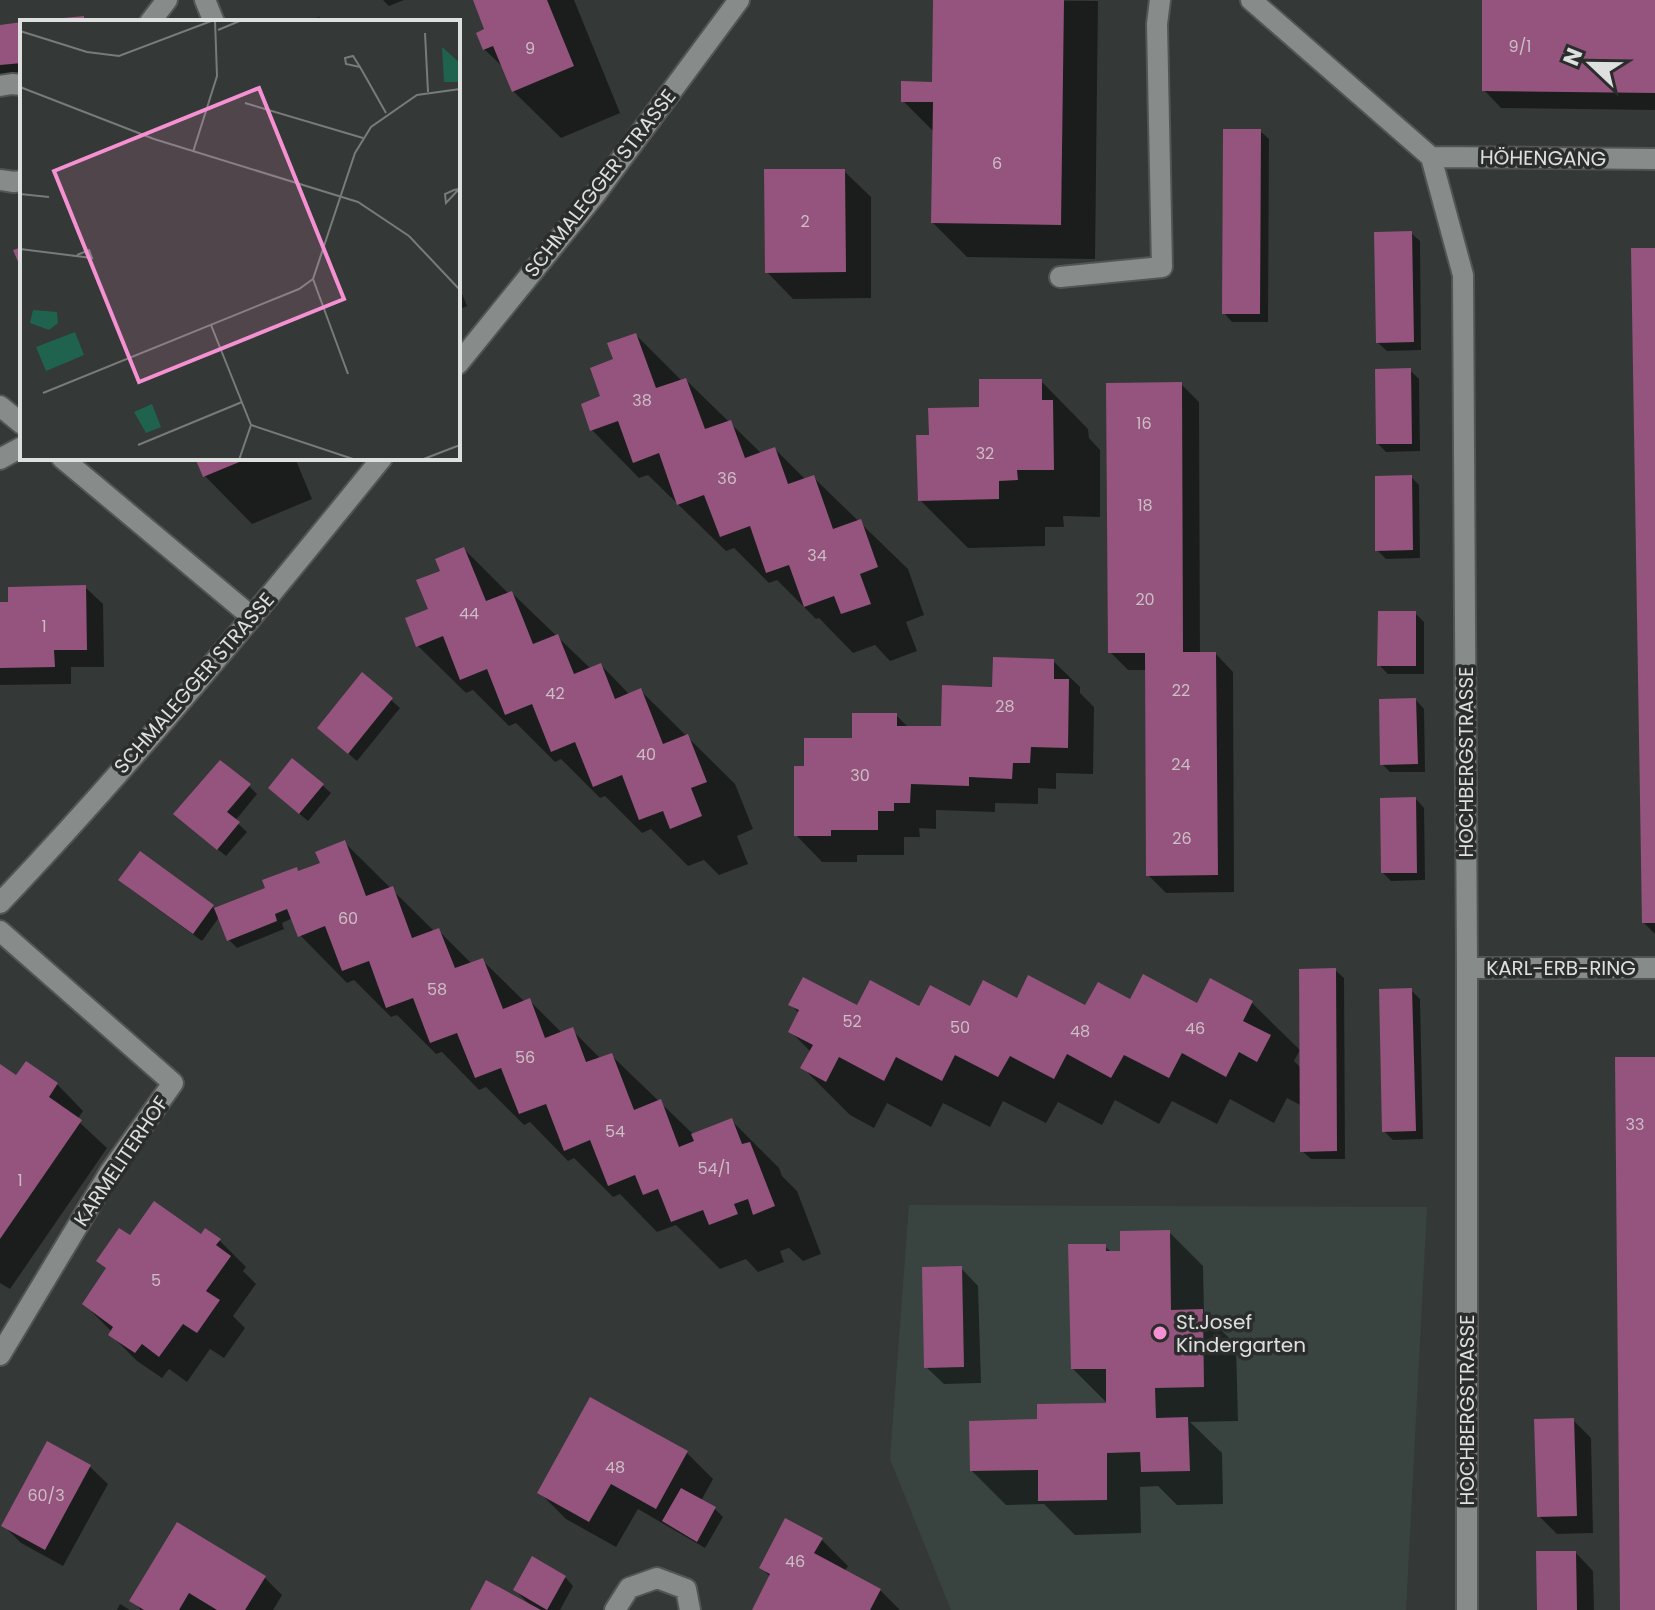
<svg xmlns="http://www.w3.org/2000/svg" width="1655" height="1610" viewBox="0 0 1655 1610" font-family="Poppins,sans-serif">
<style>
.built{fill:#394440}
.shadow{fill:#0007}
.building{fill:#94547d}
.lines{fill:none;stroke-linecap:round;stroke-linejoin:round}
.minor-casing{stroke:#525554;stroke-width:24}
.minor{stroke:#878c8a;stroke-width:20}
.poi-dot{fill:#f591d2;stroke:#2a2d2c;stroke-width:3}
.labels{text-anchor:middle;stroke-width:7;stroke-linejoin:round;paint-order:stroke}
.number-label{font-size:16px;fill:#ccbdc6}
.street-label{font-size:20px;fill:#dee0df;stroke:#2a2d2c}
.poi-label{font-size:20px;fill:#dee0df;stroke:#2a2d2c;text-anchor:start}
.inset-road{fill:none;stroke:#787b7a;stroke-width:2}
.view{fill:#f591d2;fill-opacity:0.15;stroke:#f591d2;stroke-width:4}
.inset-edge{fill:none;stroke:#dee0df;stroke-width:4}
</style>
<rect width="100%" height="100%" fill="#343836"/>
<path class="built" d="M909,1205L1427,1207L1406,1610H951L890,1459Z"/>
<path class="shadow" d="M383,0H404L389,6Z
M475,0H574L620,113L561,138L513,91L505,69L484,49L487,30Z
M935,0L1098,1L1095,259L967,257L933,223L934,132L903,101L934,84Z
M1484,0H1655V110L1501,108L1484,90Z
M319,17L325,22H306Z
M22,24V72L0,74V27Z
M1260,131L1269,139L1268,322H1232L1224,313Z
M844,171L871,197V298L793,299L767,272Z
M1411,233L1420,241L1421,350L1387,351L1378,343Z
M1655,250V934L1644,923Z
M458,284L467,306L458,310Z
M636,335L682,381L686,380L762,454L775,449L806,480L814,478L908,569L924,615L906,622L917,651L890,661L875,645L853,653L819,618L816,619L777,580L769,583L734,548L726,551L648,475L639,478L592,430L616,361Z
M1410,370L1419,379L1420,451L1386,452L1378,444Z
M1041,381L1088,429L1089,438L1100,450V517L1063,516L1064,527H1045V546L968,548L920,500L931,437L981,409Z
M1181,384L1199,402L1200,654H1216L1233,672L1234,892L1166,893L1148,875L1147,670H1128L1110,652Z
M197,458H295L312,499L252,524L205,476Z
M1411,477L1419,485L1420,558L1386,559L1377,550Z
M464,549L509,594L512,593L591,669L601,665L630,695L641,691L735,784L753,829L737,836L748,864L719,875L704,860L688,866L651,829L642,833L605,796L600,798L561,759L555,762L516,723L509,726L473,690L466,693L418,646L443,572Z
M85,587L103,604L104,667H71V684L0,685V604H10Z
M1415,613L1424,622V674H1388L1379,665Z
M1053,661L1080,687V693L1094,707L1093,774L1056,773V789L1038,788V804L995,803V812L936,810V829L919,828L920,837H904V855H857V862H822L796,835L806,768L896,715L909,728H943L994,689Z
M363,675L400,708L357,761L328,737Z
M1416,700L1424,709L1425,772H1390L1382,764Z
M322,785L331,793L308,821L279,797Z
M249,786L257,794L235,821L247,832L226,856L184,822Z
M1416,799L1424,808L1425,880L1391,881L1383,873Z
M345,843L435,932L438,930L472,964L482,960L525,1002L530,1001L562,1033L572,1030L601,1059L611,1055L694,1135L731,1120L779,1168L782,1176L797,1191L821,1254L803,1261L789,1248L780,1251L784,1262L758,1272L746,1259L720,1269L676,1225L657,1232L620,1194L613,1197L574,1158L568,1161L530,1122L524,1125L486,1087L479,1090L442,1052L436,1054L397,1015L391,1017L354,980L347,983L300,935L293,918L282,923L284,929L237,948L229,940L220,916L202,941L129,888L121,880L212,907L215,909L268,889L296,869L300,873L323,864Z
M1335,970L1344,978L1345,1159H1311L1302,1151V1106L1287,1098L1274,1123L1230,1099L1217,1124L1172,1101L1159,1124L1115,1100L1102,1125L1058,1102L1046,1123L1003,1101L990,1127L943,1103L931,1127L887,1103L874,1128L850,1115L803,1068L811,1052L790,1031L799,1013L791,1005L857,1008L971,1009L1018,1001L1086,1008L1131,1001L1198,1006L1211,981L1252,1003L1300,1050L1294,1061L1302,1069Z
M1411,990L1420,999L1423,1139L1393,1140L1384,1131Z
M26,1063L57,1084L83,1111L77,1120L107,1148L10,1289L0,1283V1067L16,1078Z
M205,1231L220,1241L246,1267L243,1271L256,1284L233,1316L245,1328L224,1358L210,1349L187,1382L169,1369L162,1378L137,1361L110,1334L112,1332L84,1304L108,1270L99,1261L130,1238L201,1236Z
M1169,1232L1203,1266L1204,1313L1236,1345L1238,1421L1190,1422L1222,1453L1223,1504L1177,1505L1158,1486L1140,1487L1141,1533L1075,1535L1044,1504L1006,1505L972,1471L1109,1405L1073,1369L1105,1246L1112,1253H1122Z
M961,1268L978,1286L981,1383L944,1384L926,1367Z
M1573,1420L1591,1438L1593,1533L1557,1534L1539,1516Z
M687,1453L713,1479L701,1501L715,1509L723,1517L705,1548L638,1509L616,1547L566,1519L540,1493Z
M90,1467L108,1484L63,1566L21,1543L3,1525Z
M821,1539L848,1566L844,1572L880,1590L900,1610H754L771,1577L761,1568Z
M1576,1553L1593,1571L1594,1610H1539Z
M565,1577L573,1586L560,1610H472L530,1605L515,1590Z
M265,1578L282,1595L273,1610H141L131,1600Z
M120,1604L130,1610H117Z"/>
<path class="building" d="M473,0H547L574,66L512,92L493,46L483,50L476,33L484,29Z
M933,0H1064L1061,225L931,223L933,102H901V81L932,82Z
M1482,0H1655V93L1482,91Z
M84,16V22H44L43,20Z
M22,22V63L0,65V25Z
M1223,129H1261L1260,314H1222Z
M764,169H845L846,272L765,273Z
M1412,231L1414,342L1376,343L1374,232Z
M22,247V271L13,250Z
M1631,248H1655V923H1642Z
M636,333L656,388L686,378L705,429L731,420L745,458L775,447L788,484L814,475L833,529L861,519L878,567L860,574L871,604L841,614L834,596L804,607L789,565L766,573L750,526L720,537L704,495L677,505L659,453L633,463L618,421L590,431L581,404L600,396L590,368L613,359L607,343Z
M1411,368L1412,444H1376L1375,369Z
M979,379H1042V400H1053L1054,470H1017L1018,480L999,481V499L918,501L916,435H929L928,408L979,407Z
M1182,382L1183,652H1216L1218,875L1146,876L1145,653H1108L1106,383Z
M195,458H249L203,477Z
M1412,475L1413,550L1375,551V476Z
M464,547L486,601L512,591L533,644L558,634L574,674L601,663L615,699L641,688L663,744L688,734L707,782L691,788L702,816L670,829L663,811L639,820L622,775L593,787L575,742L551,752L532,704L505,715L487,669L460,680L443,636L416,647L405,618L428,609L416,580L440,571L435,559Z
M86,585L87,650H54L55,667L0,668V602H8V587Z
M1378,611H1416V666H1377Z
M993,657L1054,659V679H1069L1068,748L1031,747L1030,763H1013L1012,779L969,777V786L911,784L910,803H894V811H878V830H831V836H794V766H804V738H852V713H897V726H941L942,685L992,687Z
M362,672L393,698L348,754L317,728Z
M1416,698L1418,764L1380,765L1379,699Z
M292,758L324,784L299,814L268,788Z
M220,760L251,784L227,812L240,822L217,850L173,814Z
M1416,797L1417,873H1381L1380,798Z
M345,840L366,896L393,886L412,938L439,928L455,968L483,958L503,1009L530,998L545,1038L573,1027L586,1062L612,1053L634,1110L661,1099L679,1147L694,1141L691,1134L732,1118L742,1144L750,1142L775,1206L753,1215L748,1199L734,1204L738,1214L709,1225L703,1210L671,1222L658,1189L643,1195L635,1175L608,1186L590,1140L564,1151L546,1104L519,1114L501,1068L475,1078L457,1033L430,1043L413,998L386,1008L369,961L342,971L325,926L298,937L287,909L275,914L277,921L227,941L214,908L265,888L262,880L297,867L298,871L320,863L315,852Z
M140,851L214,905L193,934L118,880Z
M1336,968L1337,1151L1300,1152L1299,969Z
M1143,974L1197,1003L1210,978L1253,1001L1243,1021L1271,1035L1257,1062L1239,1052L1226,1077L1182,1053L1169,1078L1124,1055L1111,1078L1067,1054L1054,1079L1010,1056L998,1077L955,1055L942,1081L896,1057L884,1081L839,1057L826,1082L800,1068L813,1045L788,1032L799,1010L788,1005L803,977L857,1005L870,980L919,1006L930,985L970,1006L983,980L1017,998L1028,975L1085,1005L1098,982L1130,999Z
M1412,988L1416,1131L1382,1132L1379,989Z
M1615,1057H1655V1610H1620Z
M26,1061L58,1083L49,1097L82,1120L0,1239V1064L16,1075Z
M154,1201L201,1234L205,1228L221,1239L216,1245L231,1256L206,1291L220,1300L197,1333L183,1324L159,1357L142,1344L135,1353L108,1335L113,1327L82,1304L106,1268L96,1261L119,1228L130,1235Z
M1170,1230L1171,1310L1203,1309L1204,1387L1155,1388L1156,1418L1188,1417L1190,1471L1141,1472L1140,1452L1107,1453V1500L1038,1501V1470L970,1471L969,1421L1037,1419V1404L1106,1403V1369H1071L1068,1244H1106V1251H1120V1231Z
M962,1266L964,1367L924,1368L922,1267Z
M590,1397L688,1451L656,1509L611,1484L589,1522L537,1493Z
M1574,1418L1577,1516L1537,1517L1534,1419Z
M47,1441L91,1465L45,1550L1,1526Z
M681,1488L716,1507L697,1542L662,1521Z
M785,1518L823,1538L814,1553L881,1589L870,1610H752L770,1574L759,1568Z
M177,1522L266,1576L245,1610H217L189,1593L179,1610H144L129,1601Z
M1536,1551H1576L1577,1610H1537Z
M532,1556L566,1576L547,1610L513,1590Z
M486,1580L541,1610H470Z"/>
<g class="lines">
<defs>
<path id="minor" d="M205,0L214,22
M1251,0L1431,157L1463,275L1467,968V1610
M150,22L167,0
M0,86L12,84L22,85
M1431,157L1655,159
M0,180L14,182L22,181
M1060,277L1162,267L1157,24L1160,0
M458,364L594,196L739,0
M0,406L22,424
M62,458L252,617
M0,459L22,447
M0,903C135,761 259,610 382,458
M0,931L173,1083L110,1172L0,1355
M1467,968H1655
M615,1610L629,1588L657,1578L686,1589L690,1610"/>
</defs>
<use href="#minor" class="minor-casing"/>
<use href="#minor" class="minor"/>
</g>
<circle class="poi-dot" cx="1160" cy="1333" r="8"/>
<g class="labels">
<g class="number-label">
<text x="1520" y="52">9/1</text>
<text x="530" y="54">9</text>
<text x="997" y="169">6</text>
<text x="805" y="227">2</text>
<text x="642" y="406">38</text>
<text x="1144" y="429">16</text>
<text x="985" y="459">32</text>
<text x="727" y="484">36</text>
<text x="1145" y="511">18</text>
<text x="817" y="561">34</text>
<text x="1145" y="605">20</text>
<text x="469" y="619">44</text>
<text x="44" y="632">1</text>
<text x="1181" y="696">22</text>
<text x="555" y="699">42</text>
<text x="1005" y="712">28</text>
<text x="646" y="760">40</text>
<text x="1181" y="770">24</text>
<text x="860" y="781">30</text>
<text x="1182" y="844">26</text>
<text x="348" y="924">60</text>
<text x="437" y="995">58</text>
<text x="852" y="1027">52</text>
<text x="960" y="1033">50</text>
<text x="1195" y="1034">46</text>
<text x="1080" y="1037">48</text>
<text x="525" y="1063">56</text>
<text x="1635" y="1130">33</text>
<text x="615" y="1137">54</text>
<text x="714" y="1174">54/1</text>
<text x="20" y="1186">1</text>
<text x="156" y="1286">5</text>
<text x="615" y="1473">48</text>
<text x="46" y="1501">60/3</text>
<text x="795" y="1567">46</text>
</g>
<g class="street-label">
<text transform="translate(1543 158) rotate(1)" y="7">HÖHENGANG</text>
<text transform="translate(600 183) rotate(-52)" y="7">SCHMALEGGER STRASSE</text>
<text transform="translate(194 683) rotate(-49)" y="7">SCHMALEGGER STRASSE</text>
<text transform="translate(1466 762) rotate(-90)" y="7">HOCHBERGSTRASSE</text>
<text x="1561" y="975">KARL-ERB-RING</text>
<text transform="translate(121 1161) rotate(-56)" y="7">KARMELITERHOF</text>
<text transform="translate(1467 1410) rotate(-90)" y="7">HOCHBERGSTRASSE</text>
</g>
<g class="poi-label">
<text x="1176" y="1329">St.Josef<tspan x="1176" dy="23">Kindergarten</tspan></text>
</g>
</g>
<g transform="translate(20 20)">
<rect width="440" height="440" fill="#343836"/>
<path d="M422,27L440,43V62H424ZM13,290L37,292L38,303L29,310L10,303ZM55,312L64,335L26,351L16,327ZM132,384L141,407L126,413L114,392Z" fill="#1f634f"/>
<path class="inset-road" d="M198,10L222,0M0,11L67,32L99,36L194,0M405,13L408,72M340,47L326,44L325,38L333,36L340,47L344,54L366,93M0,67L134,119L338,182L389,216L440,270M225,83L343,118M173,132L197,56L195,0M439,169L426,183L425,174L434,170L439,169H440M0,174L29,177M0,229L72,238L69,230L57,235M293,259L328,354M191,305L231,405L336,440M23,373L279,269L293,259L335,133L351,107L397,75L440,69M118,425L222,382M219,440L231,405M401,440L440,425"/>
<path class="view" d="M239,68L324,279L119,362L34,151Z"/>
<rect width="440" height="440" class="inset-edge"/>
</g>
<g transform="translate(1591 64) rotate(292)" stroke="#2a2d2c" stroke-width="6" paint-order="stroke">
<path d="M0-6L14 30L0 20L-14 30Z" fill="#dee0df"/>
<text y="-12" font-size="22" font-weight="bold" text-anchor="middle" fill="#dee0df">N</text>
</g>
</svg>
